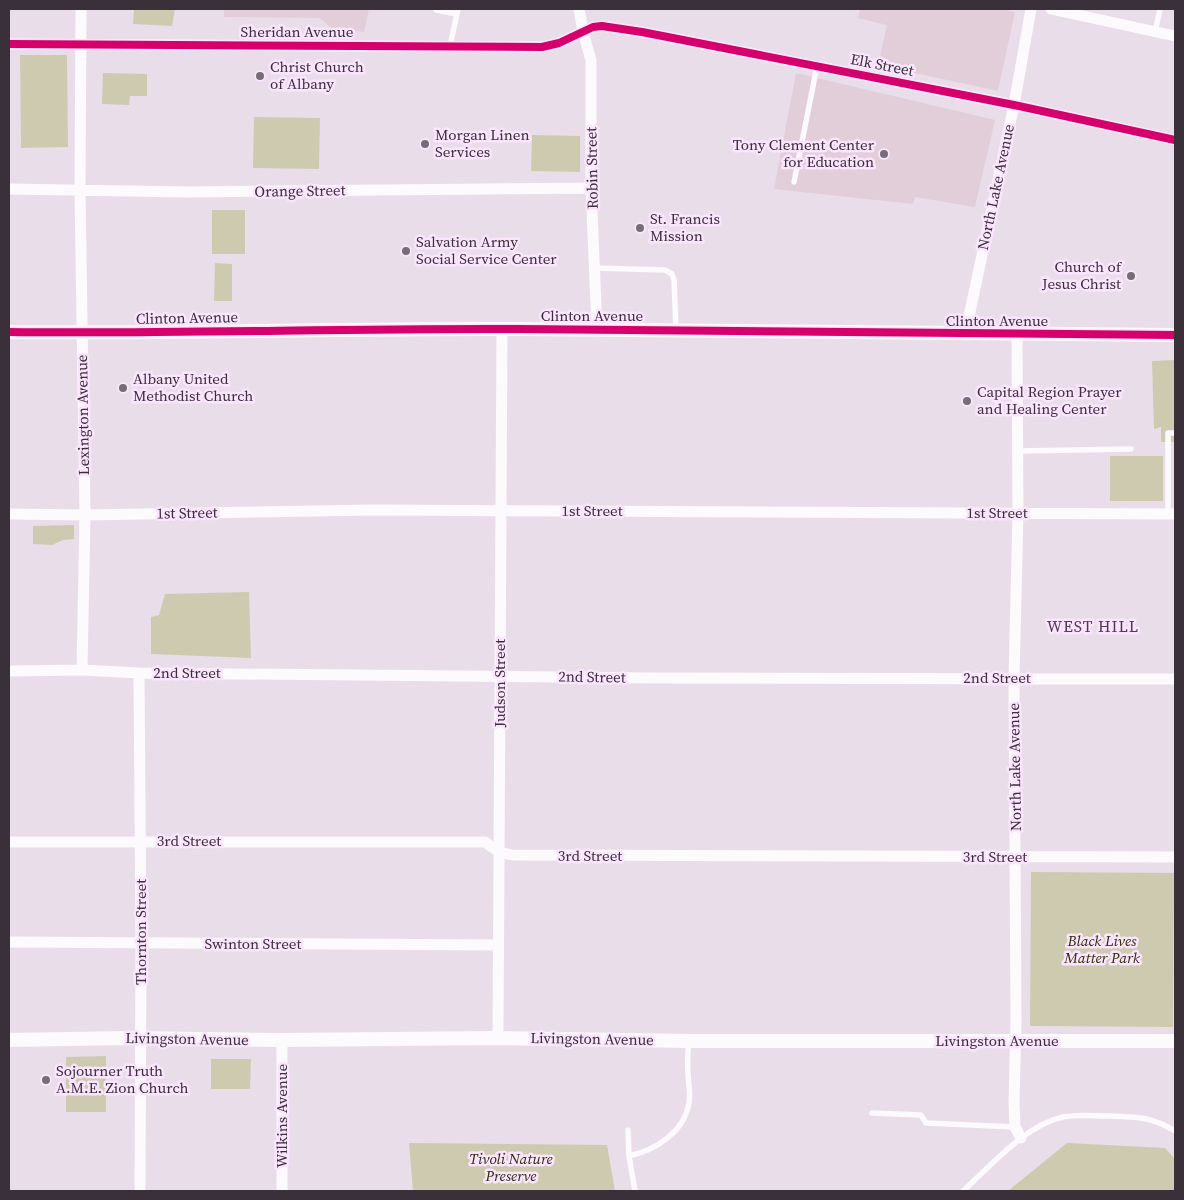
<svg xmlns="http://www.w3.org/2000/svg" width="1184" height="1200" viewBox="0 0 1184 1200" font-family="'Source Serif 4',serif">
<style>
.education{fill:#e1ced8}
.green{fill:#cecab0}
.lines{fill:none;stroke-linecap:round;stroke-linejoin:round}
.service{stroke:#fcfafc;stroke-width:5.5}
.minor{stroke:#fcfafc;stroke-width:11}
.tertiary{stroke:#fcfafc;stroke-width:14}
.cycleway-casing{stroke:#fbe4fd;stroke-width:11}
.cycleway{stroke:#d6006c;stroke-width:8}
.poi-dot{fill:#776d77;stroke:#fbe4fd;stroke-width:2}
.labels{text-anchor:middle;stroke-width:5;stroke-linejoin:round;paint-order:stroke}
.street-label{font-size:15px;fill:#393039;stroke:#fbe4fd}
.poi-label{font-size:15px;fill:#393039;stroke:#fbe4fd;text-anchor:start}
.park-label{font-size:15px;font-style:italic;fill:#2b2d05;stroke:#fbe4fd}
.neighbourhood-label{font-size:16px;letter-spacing:1px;fill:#4e3c50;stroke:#fbe4fd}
</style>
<rect width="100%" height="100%" fill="#e9ddea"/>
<path class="education" d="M224,9H369L364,32L331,28L320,18L224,17Z
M860,9H1000L1015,12L998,91L878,65L887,25L858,18Z
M796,73L995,120L975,207L915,197L913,204L774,189Z"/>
<path class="green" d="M134,9H175L172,26L133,24Z
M20,55H67L68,147L21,148Z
M103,73L147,74V96H130L129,105L102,104Z
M254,117L320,118L319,169L253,168Z
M532,135L580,136V172L531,171Z
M212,210H245V254H212Z
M215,263L232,264V301H214Z
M1175,360V442H1161V427L1154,429L1152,361Z
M1110,456H1163V501H1110Z
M74,525V539L63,540L52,545L33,544V526Z
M249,592L251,658L151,654V617L159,615L165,594Z
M1031,872L1174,873L1173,1027L1030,1026Z
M106,1056V1112H66V1057Z
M211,1059H251L250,1089H211Z
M409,1143L607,1145L615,1191H413Z
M1067,1143L1165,1148L1175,1159V1191H1008Z"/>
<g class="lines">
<path class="service" d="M436,10L457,14
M1155,32L1160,9
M450,46L458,9
M794,182L817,66
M595,268L665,270L672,274L674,280L676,330
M1018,451L1131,449
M1168,514V433H1175
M872,1113L921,1115L926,1123L1015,1127
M628,1130L629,1156L635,1191
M629,1156C656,1150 684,1132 689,1103C691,1093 688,1082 688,1072C687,1062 688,1051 689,1041
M963,1191C991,1166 1025,1125 1063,1117C1078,1114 1094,1116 1109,1116C1137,1117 1150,1116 1175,1131"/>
<path class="minor" d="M81,9L80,191L85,515L82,670
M579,9L583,32L591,60V188L597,329
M1051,9L1175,36
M9,44L542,47L559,43L593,27L602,26L642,32L1014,105L1175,140
M9,189L188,192L591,188
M965,335L1014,105L1031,9
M1017,335L1018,513L1014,678L1016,1023L1014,1102L1015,1127L1021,1138
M9,514L85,515L374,510L1175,514
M9,671L82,670L139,673L651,678L1175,679
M139,673L141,943L140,1191
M9,842H485L499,852L512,855L1175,857
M9,942L498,945
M498,1038L502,329
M282,1040V1191"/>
<path class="tertiary" d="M9,332C179,334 349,328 519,329C738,329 956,335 1175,335
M9,1040L127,1038L282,1040L498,1038L689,1041H1175"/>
<defs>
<path id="cycleway" d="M9,44L542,47L559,43L593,27L602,26L642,32L1014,105L1175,140
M9,332C179,334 349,328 519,329C738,329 956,335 1175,335"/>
</defs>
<use href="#cycleway" class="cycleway-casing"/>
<use href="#cycleway" class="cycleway"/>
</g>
<g class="poi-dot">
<circle cx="260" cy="76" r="5"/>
<circle cx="425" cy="144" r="5"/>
<circle cx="884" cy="154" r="5"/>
<circle cx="640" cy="228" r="5"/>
<circle cx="406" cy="251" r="5"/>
<circle cx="1131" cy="276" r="5"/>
<circle cx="123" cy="388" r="5"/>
<circle cx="967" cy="401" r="5"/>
<circle cx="46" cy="1080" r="5"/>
</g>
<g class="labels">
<g class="street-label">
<text x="297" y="37">Sheridan Avenue</text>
<text transform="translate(882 65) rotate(11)" y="5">Elk Street</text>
<text transform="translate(592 168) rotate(-91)" y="5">Robin Street</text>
<text transform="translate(996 187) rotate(-78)" y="5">North Lake Avenue</text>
<text transform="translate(300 191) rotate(-1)" y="5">Orange Street</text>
<text x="592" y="321">Clinton Avenue</text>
<text transform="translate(187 318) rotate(-1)" y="5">Clinton Avenue</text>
<text x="997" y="326">Clinton Avenue</text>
<text transform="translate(83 415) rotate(-91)" y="5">Lexington Avenue</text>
<text x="592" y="516">1st Street</text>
<text transform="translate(187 513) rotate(-1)" y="5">1st Street</text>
<text x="997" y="518">1st Street</text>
<text x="187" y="678">2nd Street</text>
<text transform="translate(592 677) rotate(1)" y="5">2nd Street</text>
<text x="997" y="683">2nd Street</text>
<text transform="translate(500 683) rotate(-90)" y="5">Judson Street</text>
<text transform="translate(1015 767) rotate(-91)" y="5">North Lake Avenue</text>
<text x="189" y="846">3rd Street</text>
<text x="590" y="861">3rd Street</text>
<text x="995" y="862">3rd Street</text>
<text transform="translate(141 932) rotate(-90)" y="5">Thornton Street</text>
<text x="253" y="949">Swinton Street</text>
<text transform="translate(187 1039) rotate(1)" y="5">Livingston Avenue</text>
<text transform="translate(592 1039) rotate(1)" y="5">Livingston Avenue</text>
<text x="997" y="1046">Livingston Avenue</text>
<text transform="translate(282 1116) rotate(-90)" y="5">Wilkins Avenue</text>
</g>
<g class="poi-label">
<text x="270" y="72">Christ Church<tspan x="270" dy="17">of Albany</tspan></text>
<text x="435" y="140">Morgan Linen<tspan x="435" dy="17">Services</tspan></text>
<text x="874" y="150" text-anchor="end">Tony Clement Center<tspan x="874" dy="17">for Education</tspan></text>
<text x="650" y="224">St. Francis<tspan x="650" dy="17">Mission</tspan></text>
<text x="416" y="247">Salvation Army<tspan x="416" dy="17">Social Service Center</tspan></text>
<text x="1121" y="272" text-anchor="end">Church of<tspan x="1121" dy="17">Jesus Christ</tspan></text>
<text x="133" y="384">Albany United<tspan x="133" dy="17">Methodist Church</tspan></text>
<text x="977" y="397">Capital Region Prayer<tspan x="977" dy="17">and Healing Center</tspan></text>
<text x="56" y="1076">Sojourner Truth<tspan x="56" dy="17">A.M.E. Zion Church</tspan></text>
</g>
<g class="park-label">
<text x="1102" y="946">Black Lives<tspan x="1102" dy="17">Matter Park</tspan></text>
<text x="511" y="1164">Tivoli Nature<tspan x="511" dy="17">Preserve</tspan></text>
</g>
<g class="neighbourhood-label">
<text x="1093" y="632">WEST HILL</text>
</g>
</g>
<rect width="1184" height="1200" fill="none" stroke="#393039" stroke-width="20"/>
</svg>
